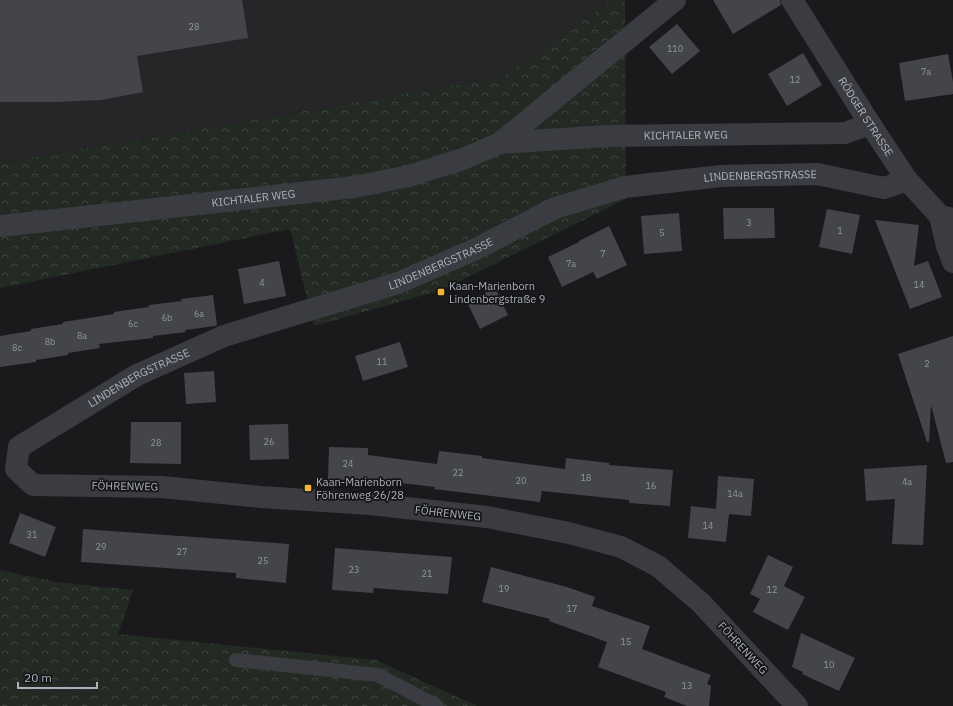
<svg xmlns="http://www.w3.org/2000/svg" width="953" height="706" viewBox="0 0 953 706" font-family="'IBM Plex Sans',sans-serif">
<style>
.built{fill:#262629}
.forest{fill:url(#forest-crowns)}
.building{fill:#444549}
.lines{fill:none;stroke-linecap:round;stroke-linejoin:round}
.lane{stroke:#3b3c41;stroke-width:14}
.street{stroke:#3b3c41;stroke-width:22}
.poi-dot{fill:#f2b33b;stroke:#151517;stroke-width:1.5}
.labels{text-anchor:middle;stroke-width:3.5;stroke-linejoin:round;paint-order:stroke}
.number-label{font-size:9px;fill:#92969f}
.street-label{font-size:11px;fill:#acb1bc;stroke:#151517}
.poi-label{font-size:11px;fill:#acb1bc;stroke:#151517;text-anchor:start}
</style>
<defs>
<pattern id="forest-crowns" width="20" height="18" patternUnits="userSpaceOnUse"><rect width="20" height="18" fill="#222a23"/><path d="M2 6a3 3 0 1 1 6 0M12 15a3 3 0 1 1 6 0" fill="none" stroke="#3f4641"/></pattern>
</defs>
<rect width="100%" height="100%" fill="#1a1a1c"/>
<path class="built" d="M0,0H613L503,77L0,163Z"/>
<path class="forest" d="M613,0H625L626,199L442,290L314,326L290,229L0,288V163L503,77Z
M0,570L56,582L133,590L118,634L376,660L477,706H0Z"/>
<path class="building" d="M0,0H242L248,38L137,56L143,92L101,100L57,102H0Z
M713,0H780L781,5L733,34Z
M677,24L700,51L672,74L649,47Z
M803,53L822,85L787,106L768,74Z
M948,54L953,82V94L905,101L899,63Z
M723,208H774L775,238L724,239Z
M827,209L860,215L852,254L819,247Z
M679,213L682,251L644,254L641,216Z
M875,220L919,225L914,266L928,261L942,297L910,309Z
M609,226L627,265L597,279L593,272L562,287L548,257L579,242V241Z
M279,261L286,296L244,304L238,269Z
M495,288L508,315L480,329L467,302Z
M213,295L217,325L215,326L185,330L186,332L153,336V338L99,344L100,348L68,353V355L36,360V362L0,367V336L31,331V329L63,324V322L114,314V312L149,307V305L182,301L181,299Z
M953,336V462L946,463L931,405L929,442H927L898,354Z
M400,342L408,367L363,381L355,356Z
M214,371L216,402L186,404L184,373Z
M131,422H181V464L130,463Z
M288,424L289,459L250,460L249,425Z
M329,447L368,448V455L437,464L439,451L482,456V458L565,469L566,458L609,463V465L673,470L670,506L629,503V500L542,491L540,502L434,489L435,487L367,479V481L328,479Z
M927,465L923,545L892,544L895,499L866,501L864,469Z
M718,476L754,479L751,516L729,514L726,542L688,538L691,506L716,509Z
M20,513L56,527L45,557L9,543Z
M83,529L289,544L286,583L236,578V573L81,562Z
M335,548L452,557L448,594L374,588L373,593L332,590Z
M768,555L793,567L784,586L805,597L788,630L753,612L760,599L750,594Z
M491,567L567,587L595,597L592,606L650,626L642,649L711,675L707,684L711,686L709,706H687L664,697L666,692L598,667L607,642L549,621L550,619L482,602Z
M801,633L855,658L839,691L802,674L803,672L792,667Z"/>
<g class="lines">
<path class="lane" d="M236,660L378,675L437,706"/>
<g class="street">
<path id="s1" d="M792,0L870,124L907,180L940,216L953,219"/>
<path id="s2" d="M500,143L607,136L845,133L870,124"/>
<path d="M940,216L947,246L953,262"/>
<path id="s3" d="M0,226L354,187L409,176L463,159L500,143L675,0"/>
<path id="s4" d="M797,706L701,603L658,566L621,547L569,533L487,517L370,504L261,497L162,487L33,485L16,469L19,447L137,375L224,336L398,283L476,249L555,208L625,187L721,176L817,174L884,188L907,180"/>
</g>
</g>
<g class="poi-dot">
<rect x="437" y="288" width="8" height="8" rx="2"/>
<rect x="304" y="484" width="8" height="8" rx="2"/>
</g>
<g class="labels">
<g class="number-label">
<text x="194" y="30">28</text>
<text x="675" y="52">110</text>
<text x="926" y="75">7a</text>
<text x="795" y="83">12</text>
<text x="749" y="226">3</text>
<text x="840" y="234">1</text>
<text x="662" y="236">5</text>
<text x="603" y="257">7</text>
<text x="571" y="267">7a</text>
<text x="262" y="286">4</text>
<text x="919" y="288">14</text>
<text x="199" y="317">6a</text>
<text x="167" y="321">6b</text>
<text x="133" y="327">6c</text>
<text x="82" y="339">8a</text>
<text x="50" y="345">8b</text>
<text x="17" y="351">8c</text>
<text x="382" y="365">11</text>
<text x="927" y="367">2</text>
<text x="269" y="445">26</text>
<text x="156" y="446">28</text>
<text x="348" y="467">24</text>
<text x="458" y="476">22</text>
<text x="586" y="481">18</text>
<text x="521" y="484">20</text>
<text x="907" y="485">4a</text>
<text x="651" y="489">16</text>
<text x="735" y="497">14a</text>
<text x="708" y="529">14</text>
<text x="32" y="538">31</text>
<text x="101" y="550">29</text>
<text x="182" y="555">27</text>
<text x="263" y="564">25</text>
<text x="354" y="573">23</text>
<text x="427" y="577">21</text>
<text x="504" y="592">19</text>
<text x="772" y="593">12</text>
<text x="572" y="612">17</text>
<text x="626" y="645">15</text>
<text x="829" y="668">10</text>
<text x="687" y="689">13</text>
</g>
<g class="street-label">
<text dy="4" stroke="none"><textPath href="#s1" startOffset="138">RÖDGER STRASSE</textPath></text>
<text dy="4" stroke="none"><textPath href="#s2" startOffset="186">KICHTALER WEG</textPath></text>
<text dy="4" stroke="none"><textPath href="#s4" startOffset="1676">LINDENBERGSTRASSE</textPath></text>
<text dy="4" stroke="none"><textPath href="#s3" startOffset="255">KICHTALER WEG</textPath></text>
<text dy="4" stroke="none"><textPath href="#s4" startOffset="1340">LINDENBERGSTRASSE</textPath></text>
<text dy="4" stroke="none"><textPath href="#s4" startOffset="1016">LINDENBERGSTRASSE</textPath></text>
<text transform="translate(125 486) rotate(1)" y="4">FÖHRENWEG</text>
<text transform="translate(448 513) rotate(6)" y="4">FÖHRENWEG</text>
<text transform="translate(743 648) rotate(47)" y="4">FÖHRENWEG</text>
</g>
<g class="poi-label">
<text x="449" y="290">Kaan-Marienborn<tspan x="449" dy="13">Lindenbergstraße 9</tspan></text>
<text x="316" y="486">Kaan-Marienborn<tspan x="316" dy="13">Föhrenweg 26/28</tspan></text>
</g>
</g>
<path d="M18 682v6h79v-6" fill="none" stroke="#acb1bc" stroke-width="2"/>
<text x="24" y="682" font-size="12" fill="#acb1bc" stroke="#151517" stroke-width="3" paint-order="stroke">20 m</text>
</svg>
